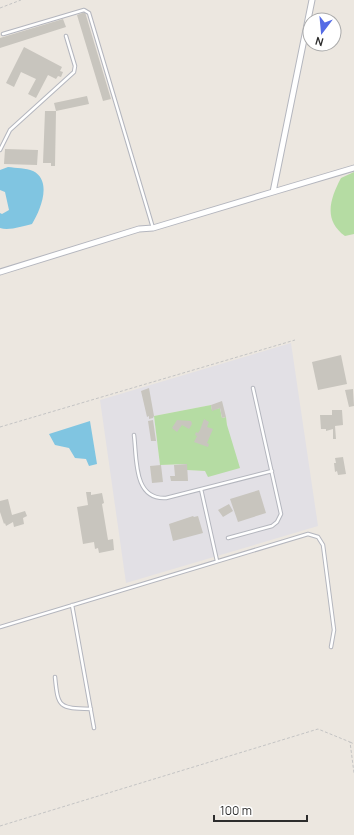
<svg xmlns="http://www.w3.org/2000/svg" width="354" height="835" viewBox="0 0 354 835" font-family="Manrope,sans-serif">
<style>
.industrial{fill:#e2e0e5;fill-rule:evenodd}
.green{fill:#b5dca3}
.water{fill:#80c5e1}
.building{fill:#c8c5be}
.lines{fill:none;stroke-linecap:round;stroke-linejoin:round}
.service-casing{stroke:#b4b6be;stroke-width:4.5}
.minor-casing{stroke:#b4b6be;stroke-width:7}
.path{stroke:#c4c4c4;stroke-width:1;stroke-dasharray:3 2;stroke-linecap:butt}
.service{stroke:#fff;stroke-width:2.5}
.minor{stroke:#fff;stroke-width:5}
</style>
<rect width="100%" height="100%" fill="#ece7e0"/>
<path class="industrial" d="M291,343L318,526L126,583L100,400ZM211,405L212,411L226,417L227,425L205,471L188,470L187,464L160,465L154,416Z"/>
<path class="green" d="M354,172V234L345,236C323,220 330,199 341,178Z
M211,405L212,410L220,408L222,418L226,417L227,425L240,468L208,477L205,471L187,470V464L160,465L154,416Z"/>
<path class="water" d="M8,167C16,168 26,168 33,171C53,181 40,211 32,224C23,226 9,231 0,228V213L2,214L9,210L5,192L0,190V170Z
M90,421L97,464L89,466L86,459L75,458L69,448L55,445L49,434Z"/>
<path class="building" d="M85,12L111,99L103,101L77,15Z
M63,19L66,27L0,48V38Z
M24,47L62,67L60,71L63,72L61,77L58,76L56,79L48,75L36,98L28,94L36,79L21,72L14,87L6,83Z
M87,96L89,104L56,111L54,103Z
M45,111H56L55,166H51V163H43Z
M5,149L38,150L37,165L4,164Z
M341,355L347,384L318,390L312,362Z
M149,388L154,416L153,418L149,419V416L147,417L141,391Z
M353,389L354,406L349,407L345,390Z
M222,401L226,417L222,418L220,408L212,411L211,405Z
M332,410H342L343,425L335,426L336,439H333V429L326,431V429H321L320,415H332Z
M204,419L209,422L207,427L213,429L207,443L209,444L208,447L194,442L197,436L195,435L196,432L198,433L200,430Z
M153,420L156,441H151L148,421Z
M177,420L191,421L192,424L189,429L182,425L177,432L172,428Z
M343,457L346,474L338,475L337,471L335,472L334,463H336L335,458Z
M187,464L188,481H171L170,476H175L174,465Z
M161,465L163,482L152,483L150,466Z
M259,490L266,513L238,522L230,499Z
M86,492H91V495L102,493L104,503L102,504L108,540L113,539L114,550L99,553L98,548L95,549L94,542L83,544L77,507L88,505Z
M8,499L12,515L25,511L27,516L23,518L24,524L14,527L13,522L6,526L5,523L4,524L0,512V501Z
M229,504L233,511L223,517L218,510Z
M193,516L194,517L198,516L203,533L173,541L169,524Z"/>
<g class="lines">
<defs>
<path id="service" d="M3,34L84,10L89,13L153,228
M0,150L10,130L74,72L75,66L66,36
M134,435C137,458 133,500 166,498L272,471
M201,489L217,561
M228,538L272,526L277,522L281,514L253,388
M72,605L94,728
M0,627L308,534L318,537L323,545L334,630L331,647
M55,677C58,708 59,708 91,709"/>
<path id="minor" d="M273,192L354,168
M0,272L139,229L153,228L273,192L312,0"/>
</defs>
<use href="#service" class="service-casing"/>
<use href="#minor" class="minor-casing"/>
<path class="path" d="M0,8L21,0
M0,427L295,340
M350,742L354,744
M0,826L318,729L350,742L354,773"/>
<use href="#service" class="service"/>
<use href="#minor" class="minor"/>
</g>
<g transform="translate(322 32) rotate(196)"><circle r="19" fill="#ffffff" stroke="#ababab"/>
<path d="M0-3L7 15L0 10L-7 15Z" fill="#546be5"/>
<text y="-6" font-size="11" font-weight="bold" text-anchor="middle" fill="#2c2c2c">N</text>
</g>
<path d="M214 815v6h93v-6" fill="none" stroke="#2c2c2c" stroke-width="2"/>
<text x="220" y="815" font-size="12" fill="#2c2c2c" stroke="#ffffff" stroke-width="3" paint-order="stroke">100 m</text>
</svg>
